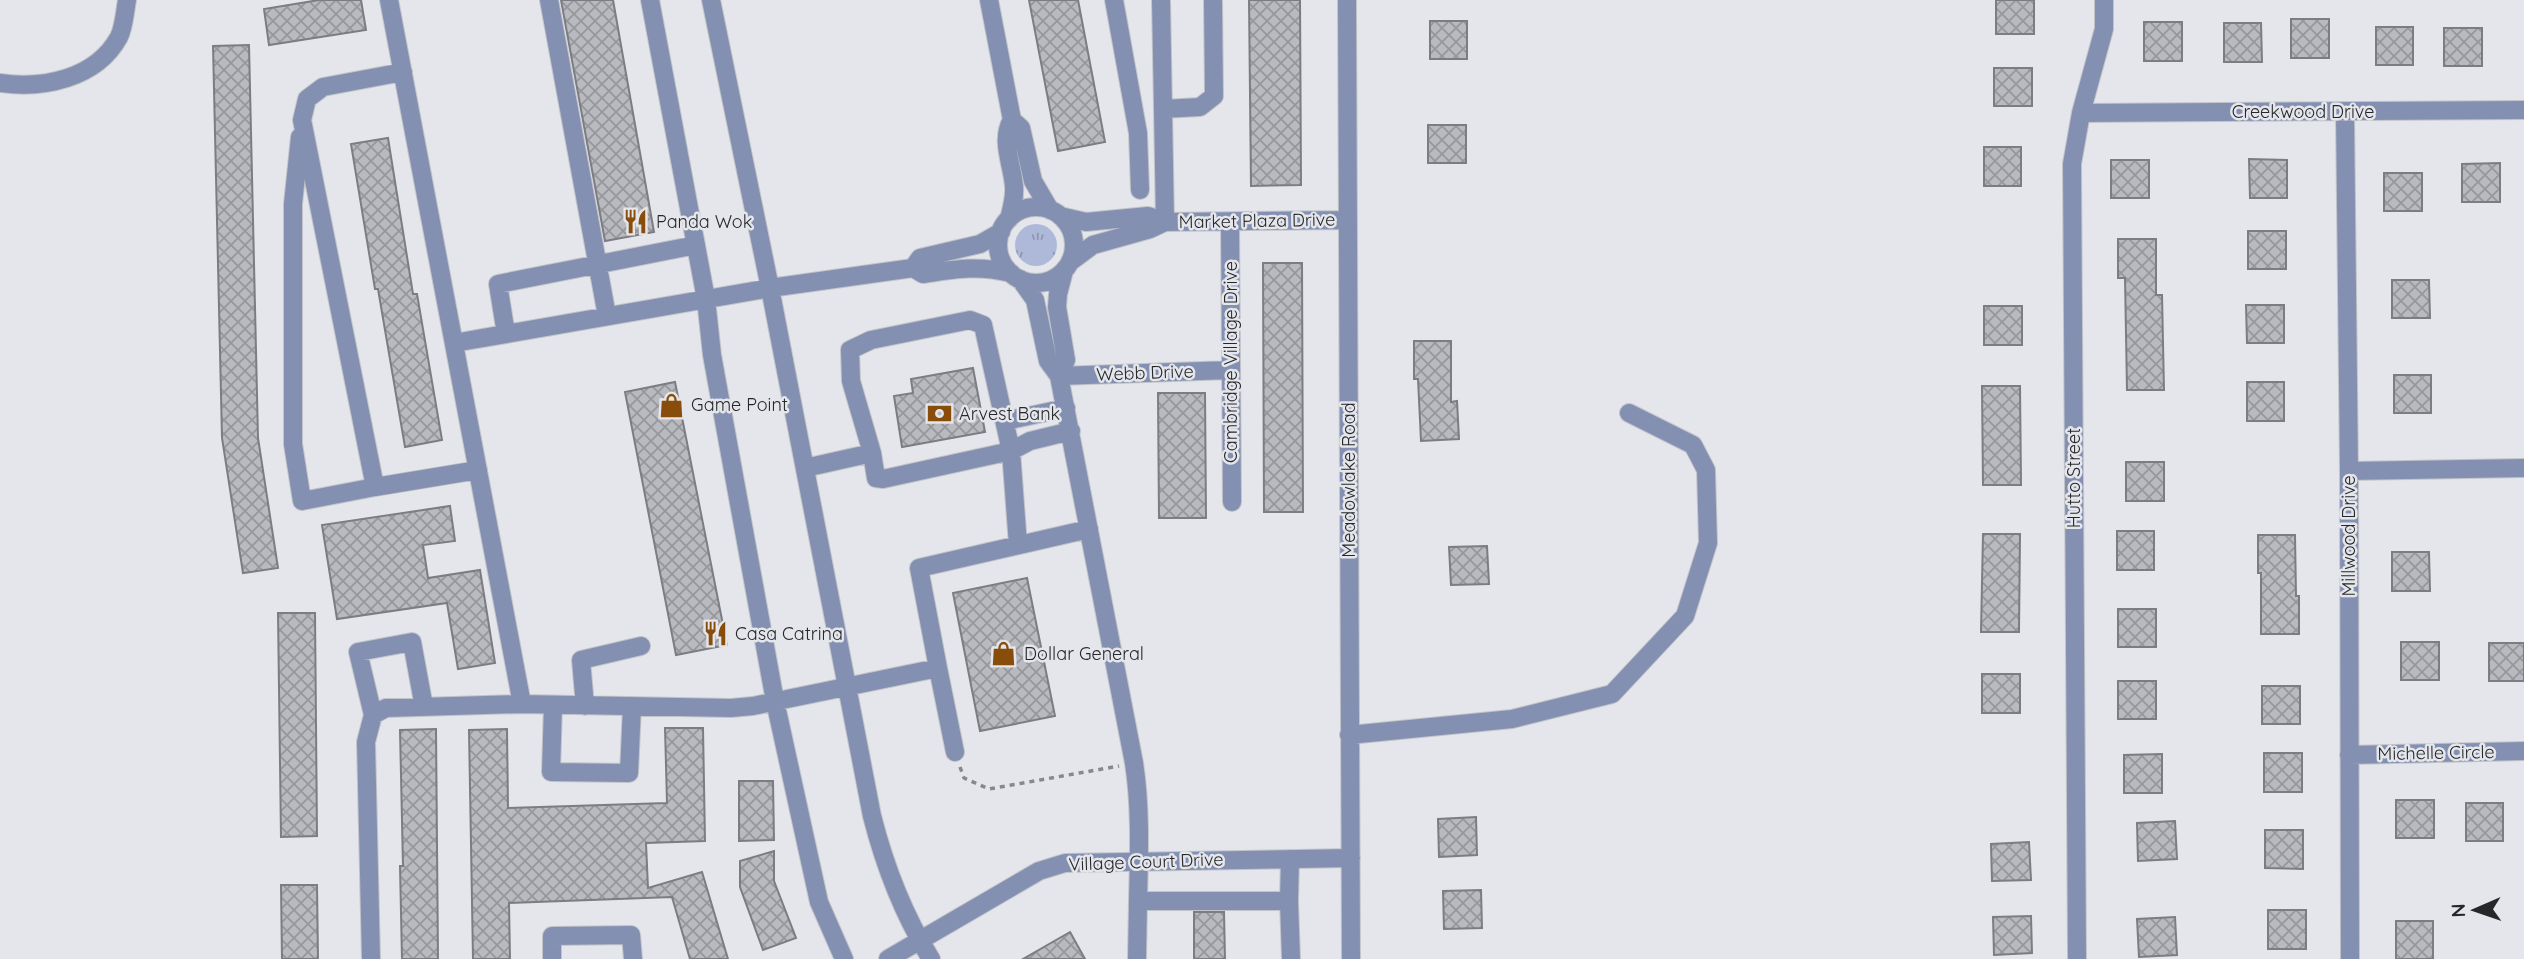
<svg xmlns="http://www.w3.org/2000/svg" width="2524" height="959" viewBox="0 0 2524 959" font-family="Quicksand,sans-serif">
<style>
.grass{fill:url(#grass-tufts)}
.building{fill:url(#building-cross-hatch);stroke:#7b7d82;stroke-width:2}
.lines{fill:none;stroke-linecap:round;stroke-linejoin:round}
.minor-casing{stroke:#c2c4c8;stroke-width:20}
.path{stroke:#87888c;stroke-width:3.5;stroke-dasharray:5 5;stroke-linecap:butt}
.minor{stroke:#8490b2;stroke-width:18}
.labels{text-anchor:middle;stroke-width:5;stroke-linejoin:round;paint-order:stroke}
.street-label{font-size:18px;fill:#262729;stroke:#e4e6eb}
.poi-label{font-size:18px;fill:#262729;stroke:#e4e6eb;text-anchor:start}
</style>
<defs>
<pattern id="grass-tufts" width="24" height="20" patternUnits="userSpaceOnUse" patternTransform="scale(1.75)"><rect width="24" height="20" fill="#aeb9d9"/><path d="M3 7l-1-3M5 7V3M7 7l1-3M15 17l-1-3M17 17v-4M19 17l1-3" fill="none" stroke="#8d96b0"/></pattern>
<pattern id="building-cross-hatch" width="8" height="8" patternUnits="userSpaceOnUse" patternTransform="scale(1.75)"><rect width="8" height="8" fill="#b9babf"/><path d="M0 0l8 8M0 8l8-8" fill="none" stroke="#96979b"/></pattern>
</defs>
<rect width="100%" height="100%" fill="#e4e6eb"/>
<path class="grass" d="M1015 245a21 21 0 1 1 42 0a21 21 0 1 1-42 0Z"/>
<path class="building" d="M319,0H361L366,30L269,45L264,9Z
M561,0H613L654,232L605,241Z
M1029,0H1078L1105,142L1058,151Z
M1249,0H1300L1301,185L1251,186Z
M1996,0H2034V34H1996Z
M2291,19H2329V58H2291Z
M1430,21H1467V59H1430Z
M2144,22H2182V61H2144Z
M2224,23H2261L2262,62H2224Z
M2376,27H2413V65H2376Z
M2444,28H2482V66H2444Z
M249,45L258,438L278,568L243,573L222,438L213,46Z
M1994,68H2032V106H1994Z
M1428,125H1466V163H1428Z
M388,138L413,294H417L442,440L405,447L378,289H375L351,144Z
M1984,147H2021V186H1984Z
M2249,159L2287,160V198H2250Z
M2111,160H2149V198H2111Z
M2500,163V202H2462V164Z
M2384,173H2422V211H2384Z
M2248,231H2286V269H2248Z
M2118,239H2156V295H2162L2164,390H2127L2125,278H2118Z
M1263,263H1302L1303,512H1264Z
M2392,280H2429L2430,318H2392Z
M2246,305H2284V343H2247Z
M1984,306H2022V345H1984Z
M1414,341H1451V402L1457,401L1459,439L1421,441L1418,379H1414Z
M973,368L985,432L902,447L894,396L913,393L911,379Z
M2394,375H2431V413H2394Z
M675,382L727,645L676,655L625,392Z
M2247,382H2284V421H2247Z
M1982,386H2020L2021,485H1983Z
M1158,393H1205L1206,518H1159Z
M2126,462H2164V501H2126Z
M450,506L455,541L423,545L428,578L480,570L495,663L458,669L447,603L337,619L322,525Z
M2117,531H2154V570H2117Z
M1983,534H2020L2019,632H1981Z
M2258,535H2295L2296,596H2299V634H2261V573H2258Z
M1487,546L1489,584L1451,585L1449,547Z
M2392,552H2429L2430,591H2392Z
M1027,578L1055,716L980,731L953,593Z
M2118,609H2156V647H2118Z
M278,613H315L317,836L281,837Z
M2401,642H2439V680H2401Z
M2489,643H2524V681H2489Z
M1982,674H2020V713H1982Z
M2118,681H2156V719H2118Z
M2262,686H2300V724H2262Z
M665,728H703L705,841L646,843L648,888L702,872L728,959H690L672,897L509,903L510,959H473L469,730L507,729L508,808L667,803Z
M436,729L438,959H402L400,866H403L400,730Z
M2264,753H2302V792H2264Z
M2162,754V793H2124V755Z
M739,781H773L774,840L739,841Z
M2396,800H2434V838H2396Z
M2466,803H2503V841H2466Z
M1476,817L1477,855L1439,857L1438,819Z
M2175,821L2177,859L2138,861L2137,823Z
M2265,830H2303V869L2265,868Z
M2029,842L2031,880L1992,881L1991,844Z
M774,851V881L796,938L763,950L740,887V861Z
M281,885H317L318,959H282Z
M1481,890L1482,928L1444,929L1443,891Z
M2268,910H2306V949H2268Z
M1194,912H1224L1225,959H1194Z
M2031,916L2032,953L1994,955L1993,917Z
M2175,917L2177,955L2139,957L2137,919Z
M2396,921H2433V959H2396Z
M1070,932L1085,959H1023Z"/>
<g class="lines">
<defs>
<path id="minor" d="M389,0L522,704
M549,0L607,316
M650,0L706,299L712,355L775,701L819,902L844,959
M711,0L770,288L872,816C885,867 903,914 931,959
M989,0L1012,120L1021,128L1033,181L1050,210
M1114,0L1138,133L1140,190
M1161,0L1163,109
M1347,0L1351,959
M403,72L323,87L307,99L302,120L375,487L478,470
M0,83C43,89 96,79 119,37C124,27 125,11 127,0
M2345,112L2349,471L2350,959
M2081,113L2524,110
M300,137L293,204V444L302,501L375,487
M998 245a38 38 0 1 1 76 0a38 38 0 1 1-76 0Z
M1060,216L1086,222L1148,216L1165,222L1348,220
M1009,219C1012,208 1015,197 1014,186C1012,163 1000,140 1012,120
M1165,222L1163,109L1200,107L1214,96L1213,0
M1230,222L1232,502
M1070,262L1093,245L1150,229L1165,222
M913,268L920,258L980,244L1001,232
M1020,279L1035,300L1048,361L1059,376L1134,763C1141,808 1139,856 1138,901H1289L1290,859
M506,334L498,284L696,245
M454,343L770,288L913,268L923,274C956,269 978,265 1011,273
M1059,376L1230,370
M1059,376L1066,360L1057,307L1058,294L1064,271
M1005,421L1066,408
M872,453L851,381L850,350L871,340L970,320L983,325L1011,451L1018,545
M805,468L872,453L876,478L883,479L1011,451L1030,441L1071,431
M2349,471L2524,468
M938,668L955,752
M553,705L551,772L629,773L632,706
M585,706L581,660L641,646
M373,715L358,652L412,642L424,707
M1349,735L1512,719L1612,694L1685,616L1708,543L1706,470L1693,445L1629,413
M2349,755L2524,751
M1289,901L1291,959
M371,959L366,742L373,715L386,708L522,704L731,708L753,706L938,668L919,568L1089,529
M552,959V936L631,935L633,959
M888,959L1039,871L1065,863L1351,858
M1137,959L1138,901
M2077,959L2072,164L2081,113L2104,29V0"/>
</defs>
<use href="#minor" class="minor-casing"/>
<path class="path" d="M960,767L964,778L989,789L1119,766"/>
<use href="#minor" class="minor"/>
</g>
<defs>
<symbol id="restaurant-bare" viewBox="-9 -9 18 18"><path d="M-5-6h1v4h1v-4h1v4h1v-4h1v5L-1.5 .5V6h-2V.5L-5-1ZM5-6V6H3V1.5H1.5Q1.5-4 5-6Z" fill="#894d0b" stroke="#e4e6eb" stroke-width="2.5" paint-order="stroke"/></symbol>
<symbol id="shop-bare" viewBox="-9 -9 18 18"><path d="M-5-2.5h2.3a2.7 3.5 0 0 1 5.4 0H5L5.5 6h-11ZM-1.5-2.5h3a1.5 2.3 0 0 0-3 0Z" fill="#894d0b" stroke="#e4e6eb" stroke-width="2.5" paint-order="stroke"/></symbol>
<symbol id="bank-bare" viewBox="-9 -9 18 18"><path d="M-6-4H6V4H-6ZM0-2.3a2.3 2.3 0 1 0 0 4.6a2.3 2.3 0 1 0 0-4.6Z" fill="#894d0b" stroke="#e4e6eb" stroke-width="2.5" paint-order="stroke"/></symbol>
</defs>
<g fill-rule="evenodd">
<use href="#restaurant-bare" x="618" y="204" width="35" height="35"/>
<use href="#shop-bare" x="654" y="388" width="35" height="35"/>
<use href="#bank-bare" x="922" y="396" width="35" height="35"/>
<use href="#restaurant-bare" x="698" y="616" width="35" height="35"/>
<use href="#shop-bare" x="986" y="636" width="35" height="35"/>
</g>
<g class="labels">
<g class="street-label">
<text x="2303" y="118">Creekwood Drive</text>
<text transform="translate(1257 221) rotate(-1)" y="6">Market Plaza Drive</text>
<text transform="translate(1231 362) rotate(-90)" y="6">Cambridge Village Drive</text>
<text transform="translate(1145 373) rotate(-2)" y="6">Webb Drive</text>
<text transform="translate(2074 478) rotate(-90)" y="6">Hutto Street</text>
<text transform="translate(1349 480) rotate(-90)" y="6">Meadowlake Road</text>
<text transform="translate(2349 536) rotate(-90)" y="6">Millwood Drive</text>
<text transform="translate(2436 753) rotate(-1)" y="6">Michelle Circle</text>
<text transform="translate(1146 862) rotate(-2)" y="6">Village Court Drive</text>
</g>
<g class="poi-label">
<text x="656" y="228">Panda Wok</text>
<text x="691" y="411">Game Point</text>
<text x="959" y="420">Arvest Bank</text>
<text x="735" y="640">Casa Catrina</text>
<text x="1024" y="660">Dollar General</text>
</g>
</g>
<g transform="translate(2475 910) rotate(268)" stroke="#e4e6eb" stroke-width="5" paint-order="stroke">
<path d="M0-5L12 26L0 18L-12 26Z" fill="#262729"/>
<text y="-10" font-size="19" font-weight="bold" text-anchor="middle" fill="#262729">N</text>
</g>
</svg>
